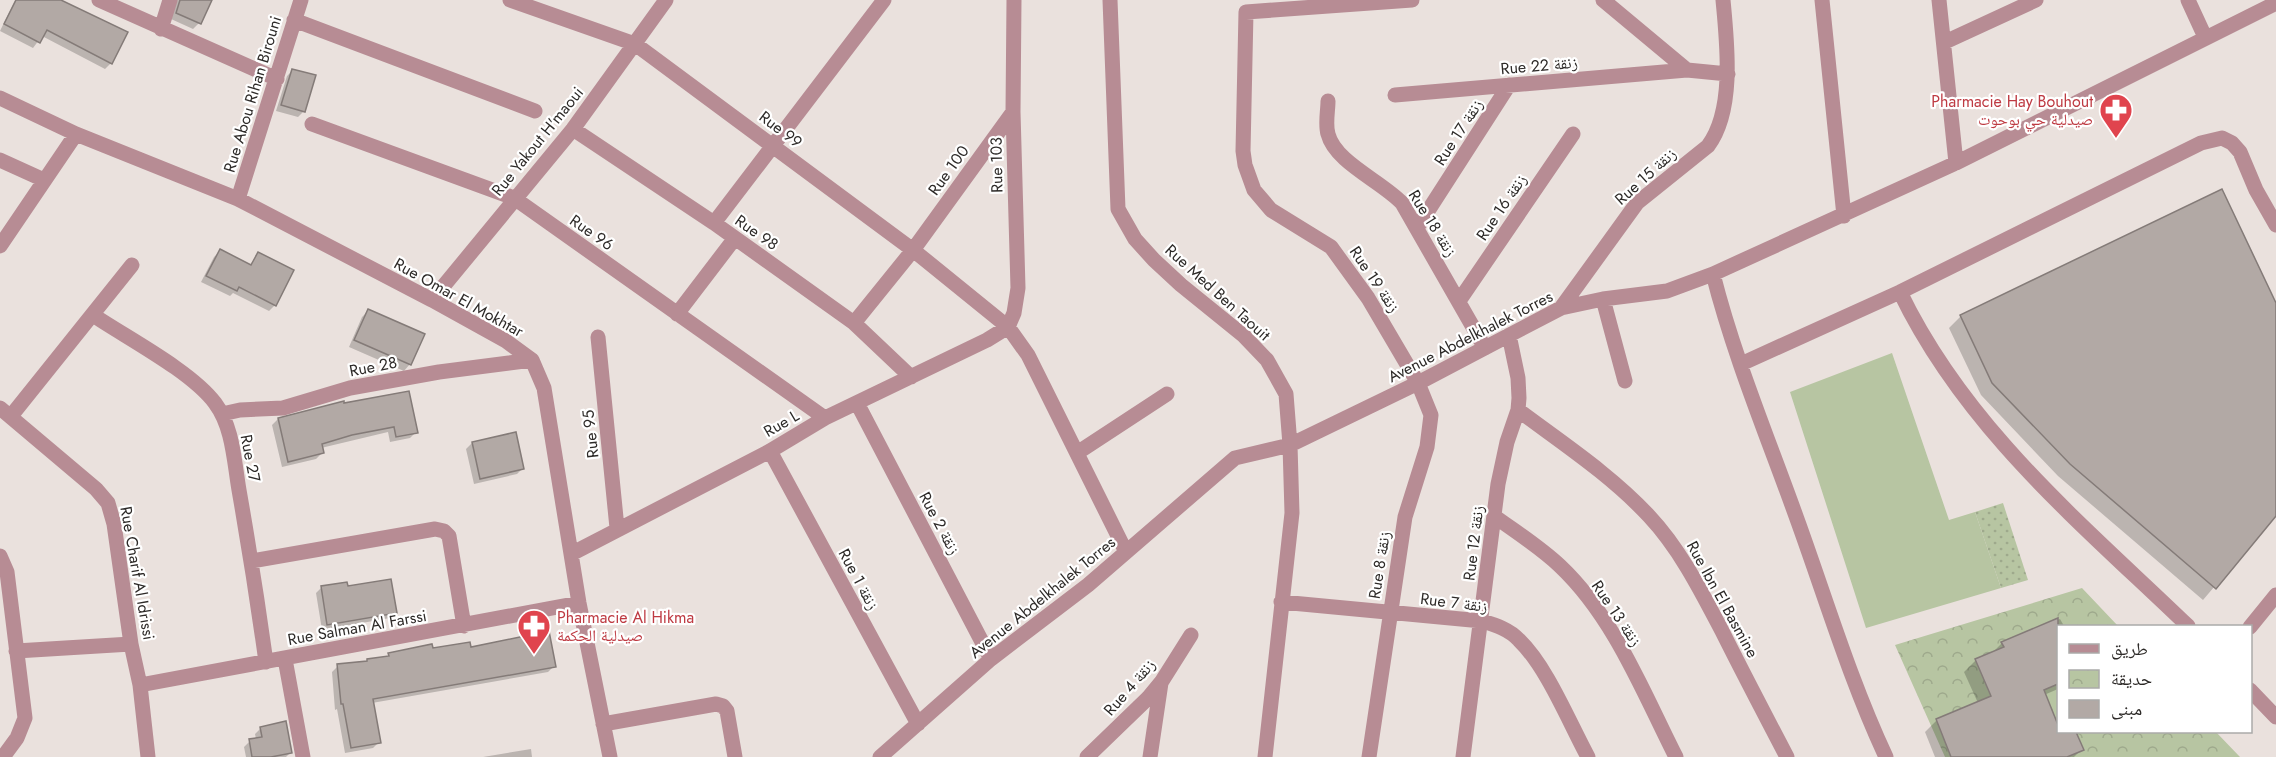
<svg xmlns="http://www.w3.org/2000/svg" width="2276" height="757" viewBox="0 0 2276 757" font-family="Jost,'Noto Naskh Arabic',sans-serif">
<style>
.grass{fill:url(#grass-dots)}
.park{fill:url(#park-crowns)}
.pitch{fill:#b7c5a2}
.shadow{fill:#0003}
.building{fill:#b2a9a5;stroke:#847b78;stroke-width:1.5}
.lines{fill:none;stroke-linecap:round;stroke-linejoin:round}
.minor{stroke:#b78c94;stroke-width:15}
.labels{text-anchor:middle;stroke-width:4.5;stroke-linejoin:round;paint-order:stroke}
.street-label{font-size:16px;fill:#2d2a28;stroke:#fff}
.health-label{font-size:16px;fill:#be3a42;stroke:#fff;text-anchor:end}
</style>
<defs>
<pattern id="grass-dots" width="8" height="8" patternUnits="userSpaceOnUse" patternTransform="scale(1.5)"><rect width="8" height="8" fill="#b7c5a2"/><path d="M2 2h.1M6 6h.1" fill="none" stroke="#9ea98c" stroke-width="1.8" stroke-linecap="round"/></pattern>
<pattern id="park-crowns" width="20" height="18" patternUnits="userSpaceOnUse" patternTransform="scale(1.5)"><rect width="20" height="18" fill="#b7c5a2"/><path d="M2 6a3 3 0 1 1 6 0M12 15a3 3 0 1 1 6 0" fill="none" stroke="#9ea98c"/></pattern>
</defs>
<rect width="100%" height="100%" fill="#eae1dd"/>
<path class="grass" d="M2003,503L2028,580L2001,588L1975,512Z"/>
<path class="park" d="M2082,588L2118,626H2058V732H2216L2240,757H1945L1895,645Z"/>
<path class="pitch" d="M1892,353L1949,520L1975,512L2001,588L1866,628L1790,392Z"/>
<path class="shadow" d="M15,0H58L111,63L105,69L42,36L33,48L0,31Z
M175,0H210L199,23L193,29L171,19Z
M293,70L304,111L298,117L276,111L287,76Z
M220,251L249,266L258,254L275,305L269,311L233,293L230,296L201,282L214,257Z
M2276,307V514L2203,600L2058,476L1981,395L1949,328L1961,316Z
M368,311L423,335L410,364L404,371L349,347L362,317Z
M343,403L416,432L410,438L390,442L388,432L321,448L322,453L316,459L282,467L272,425L278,419Z
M472,443L523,468L517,474L474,484L466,449Z
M322,587L347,588L396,612L390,618L322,630L316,593Z
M2060,619L2064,626H2058V689L2044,695L2062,737L2075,732L2082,749L2074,757H1935L1925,732L1936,721L1978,703L1964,672L1976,660L1991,654L2002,643Z
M470,648L554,666L548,672L372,703L379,742L373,748L345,753L337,709L335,710L332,672L338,666L365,663L386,658L389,655Z
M261,728L290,753L286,757H246L244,747L250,741L256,739L255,734Z
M531,749L532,757H483Z"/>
<path class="building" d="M16,0H61L128,32L112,64L47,30L40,43L4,24Z
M180,0H212L201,24L176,13Z
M292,69L316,75L305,112L281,105Z
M2222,189L2276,303V516L2216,589L2070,464L1992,383L1960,315Z
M220,249L251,265L258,252L294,270L276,306L239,287L237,291L206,276Z
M368,309L425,334L411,365L354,340Z
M409,391L418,433L396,437L394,427L352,435L322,444L324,453L288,462L278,418L344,401V403Z
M516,432L524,469L480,479L472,442Z
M391,579L397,613L327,625L321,586L347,582L348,586Z
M2058,618V684L2044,690L2058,725V732H2076L2084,750L2067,757H1951L1936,719L1991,696L1975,659L2004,647L2001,642Z
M549,631L556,667L373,699L381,743L351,748L343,704H341L337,664L367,661V659L389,656L388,653L432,644L433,648L470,642L471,647Z
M286,721L292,753L271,757H252L249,739L262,737L260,727Z"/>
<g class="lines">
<path class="minor" d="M99,0L277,79
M510,0L635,44L913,250L1008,327L1028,355L1126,552
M1110,0L1118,209L1135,239L1154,260L1181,285L1244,336L1267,360L1286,394L1290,445L1292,513L1265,757
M1603,0L1687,70
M1822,0L1844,216
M1939,0L1956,163
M2188,0L2205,37
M294,20L535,111
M161,29L170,0
M1945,42L2036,0
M1395,95L1687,70L1728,74
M0,98L76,134L238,199L432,300L506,341L532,360L544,388L579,603L610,757
M1328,101C1328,111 1325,124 1328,134C1335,162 1381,181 1402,203L1485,348
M312,124L514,198L825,418
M573,129L714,223L854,323L911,377
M0,160L44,180
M238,199L301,0
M714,223L884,0
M1417,228L1509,85
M0,246L76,134
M1713,274C1734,357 1768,438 1797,519C1826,599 1850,680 1886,757
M1900,292C1966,429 2081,523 2188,626
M1603,299L1625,381
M432,300L573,129L666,0
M1459,301L1573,134
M1561,308L1637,203L1708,146C1735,110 1727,43 1723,0
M677,314L735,238
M93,315C127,338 191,371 215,403C233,427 234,461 239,490C249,547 258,604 266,662
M854,323L913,250L1013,112
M1008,327L1014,313L1018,288L1013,112L1014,0
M598,337L617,528
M1741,364L1900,292L2201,143L2222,138L2232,143L2240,152L2256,190L2276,225
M857,403L991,659
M0,408L96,489L108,503L114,524L131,644L140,685L148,757
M1518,410C1562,443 1611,475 1649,516C1680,549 1701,591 1722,631C1743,673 1765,715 1787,757
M222,414L240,410L283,408L350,388L439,372L532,360
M11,416L132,265
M770,451L918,724
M1077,453L1167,394
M1494,516C1516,532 1540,547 1560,566C1614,617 1643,692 1676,757
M573,553L770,451L825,418L987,340L1008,327
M0,556L7,572L25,718L17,738L3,757
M252,561L435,529L444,531L449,536L464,626
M1281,602L1482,621C1495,625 1509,629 1519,640C1547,667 1569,722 1588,757
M2250,627L2276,595
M16,651L131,644
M285,659L303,757
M140,685L579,603
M2250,690L2276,717
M603,724L716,704L723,706L727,711L735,757
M880,757L991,659L1088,585L1235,458L1290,445L1418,383L1561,308L1603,299L1667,291L1713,274L1956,163L2276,3
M1087,757L1148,698L1162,681L1191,635
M1150,757L1161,683
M1369,757L1405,517L1427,447L1431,415L1418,383L1368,298L1331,247L1271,210L1254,190L1245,165L1243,151L1246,12L1412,0
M1463,757L1498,484L1507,442L1518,410L1519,398L1518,378L1509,335"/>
</g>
<defs>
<symbol id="pharmacy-pin" viewBox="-11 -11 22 30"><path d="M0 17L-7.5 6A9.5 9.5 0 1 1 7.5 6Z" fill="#e0444e" stroke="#fff"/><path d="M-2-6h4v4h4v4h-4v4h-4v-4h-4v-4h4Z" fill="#fff"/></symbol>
</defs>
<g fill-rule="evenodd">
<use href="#pharmacy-pin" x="2097" y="91" width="38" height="52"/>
<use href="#pharmacy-pin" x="515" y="607" width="38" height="52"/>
</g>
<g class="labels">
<g class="street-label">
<text transform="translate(1539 65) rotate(-5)" y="6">Rue 22 زنقة</text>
<text transform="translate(252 94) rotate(-73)" y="6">Rue Abou Rihan Birouni</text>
<text transform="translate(781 129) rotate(37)" y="6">Rue 99</text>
<text transform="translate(1458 132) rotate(-57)" y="6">Rue 17 زنقة</text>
<text transform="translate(537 141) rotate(-51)" y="6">Rue Yakout H'maoui</text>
<text transform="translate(996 165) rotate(-91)" y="6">Rue 103</text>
<text transform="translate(948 170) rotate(-54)" y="6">Rue 100</text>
<text transform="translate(1645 176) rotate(-42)" y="6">Rue 15 زنقة</text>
<text transform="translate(1501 207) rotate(-56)" y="6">Rue 16 زنقة</text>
<text transform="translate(1433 223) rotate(58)" y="6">Rue 18 زنقة</text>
<text transform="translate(592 232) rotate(35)" y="6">Rue 96</text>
<text transform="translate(757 232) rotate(35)" y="6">Rue 98</text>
<text transform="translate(1375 279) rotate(56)" y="6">Rue 19 زنقة</text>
<text transform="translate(1218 292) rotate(42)" y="6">Rue Med Ben Taouit</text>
<text transform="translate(459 297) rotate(29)" y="6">Rue Omar El Mokhtar</text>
<text transform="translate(1470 336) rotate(-27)" y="6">Avenue Abdelkhalek Torres</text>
<text transform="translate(373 366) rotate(-11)" y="6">Rue 28</text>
<text transform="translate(781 423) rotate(-30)" y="6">Rue L</text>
<text transform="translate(590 434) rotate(-96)" y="6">Rue 95</text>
<text transform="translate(251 458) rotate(79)" y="6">Rue 27</text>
<text transform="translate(940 523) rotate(62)" y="6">Rue 2 زنقة</text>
<text transform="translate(1473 543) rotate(-83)" y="6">Rue 12 زنقة</text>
<text transform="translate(1379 565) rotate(-81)" y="6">Rue 8 زنقة</text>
<text transform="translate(138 573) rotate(80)" y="6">Rue Charif Al Idrissi</text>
<text transform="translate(859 579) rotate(62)" y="6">Rue 1 زنقة</text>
<text transform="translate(1042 597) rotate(-39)" y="6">Avenue Abdelkhalek Torres</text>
<text transform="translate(1723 599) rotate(61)" y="6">Rue Ibn El Basmine</text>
<text transform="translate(1454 602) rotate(7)" y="6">Rue 7 زنقة</text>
<text transform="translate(1617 613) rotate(56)" y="6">Rue 13 زنقة</text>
<text transform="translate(357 627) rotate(-10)" y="6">Rue Salman Al Farssi</text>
<text transform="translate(1129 687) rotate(-49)" y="6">Rue 4 زنقة</text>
</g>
<g class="health-label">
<text x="2093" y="107">Pharmacie Hay Bouhout<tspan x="2093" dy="18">صيدلية حي بوحوت</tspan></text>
<text x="557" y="623" text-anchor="start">Pharmacie Al Hikma<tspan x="557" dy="18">صيدلية الحكمة</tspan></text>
</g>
</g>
<rect x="2057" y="625" width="195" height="108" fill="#ffffff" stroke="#abaaa9" stroke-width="1.5"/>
<rect x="2069" y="644" width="30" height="9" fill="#b78c94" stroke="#abaaa9" stroke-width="1.5"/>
<text x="2111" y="655" font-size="18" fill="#2d2a28">طريق</text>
<rect x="2069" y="670" width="30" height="18" fill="url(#park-crowns)" stroke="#abaaa9" stroke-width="1.5"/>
<text x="2111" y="685" font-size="18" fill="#2d2a28">حديقة</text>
<rect x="2069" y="700" width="30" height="18" fill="#b2a9a5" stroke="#abaaa9" stroke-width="1.5"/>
<text x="2111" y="715" font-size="18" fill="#2d2a28">مبنى</text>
</svg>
